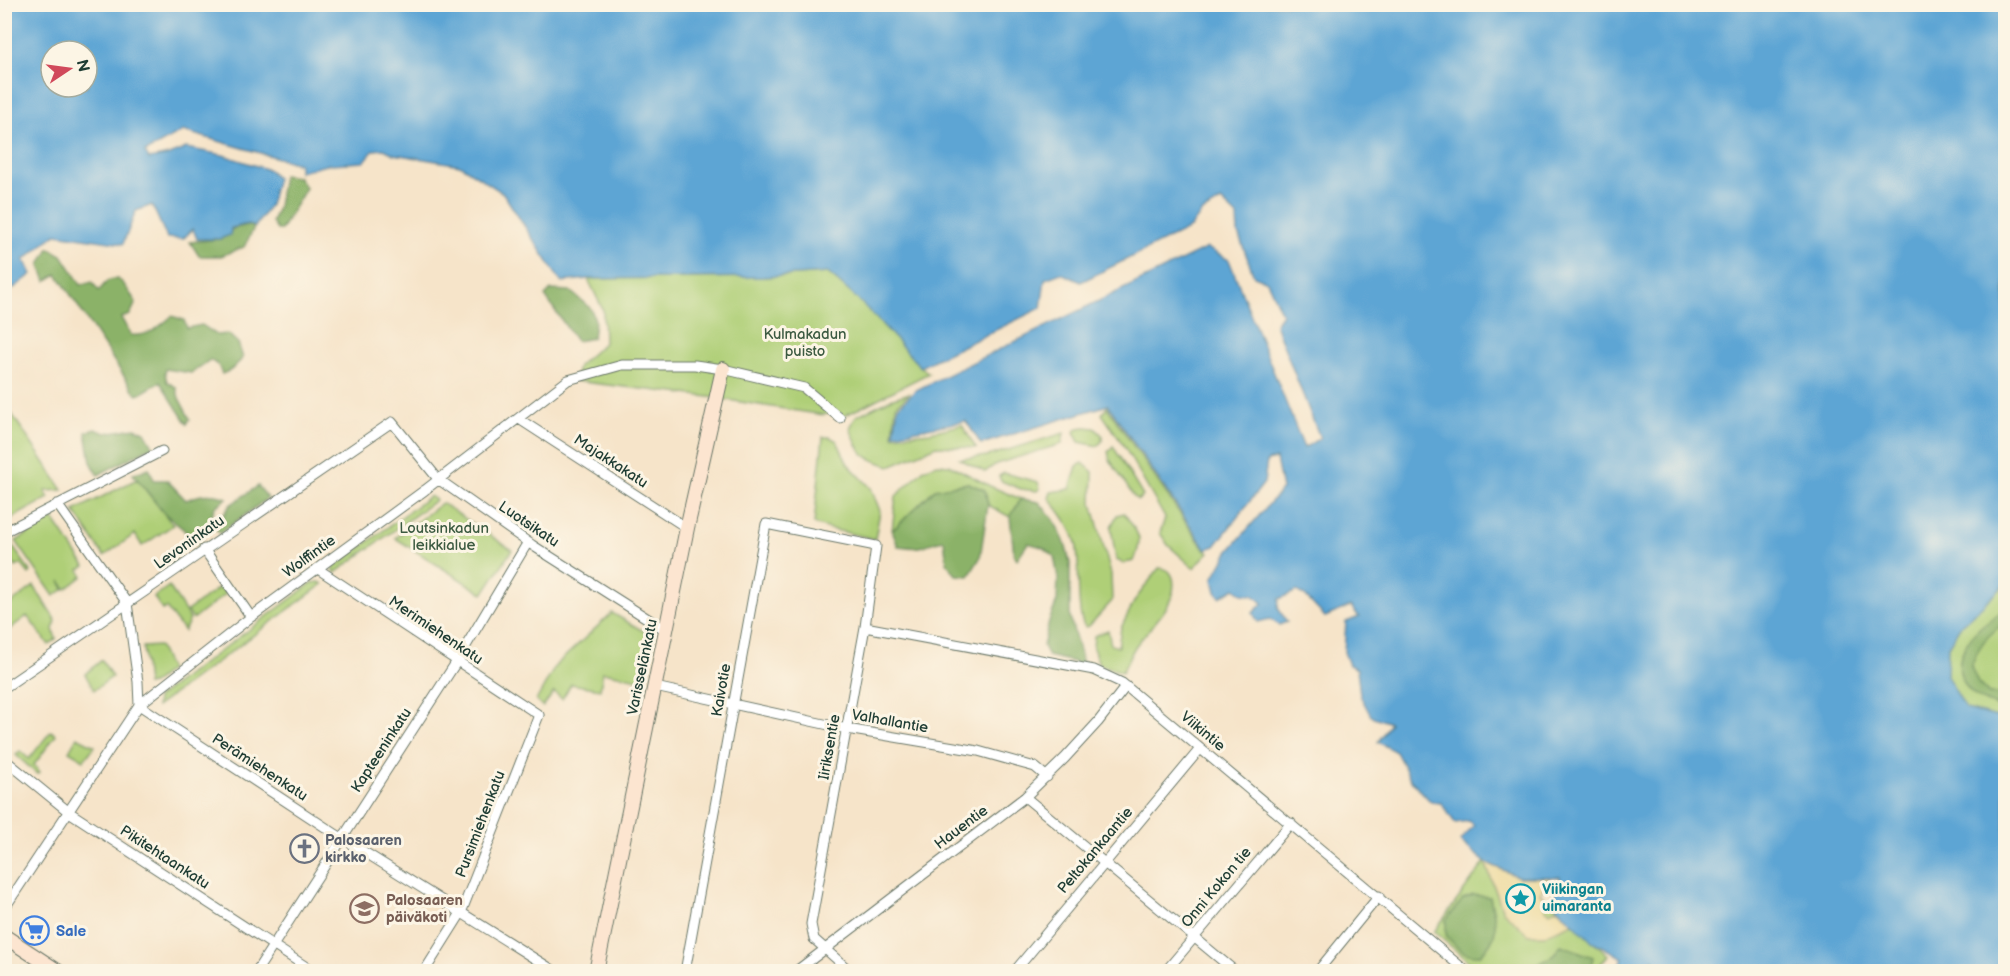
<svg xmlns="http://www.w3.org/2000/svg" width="2010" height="976" viewBox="0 0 2010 976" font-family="'Balsamiq Sans',sans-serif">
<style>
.green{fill:#afcf77;stroke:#678656;stroke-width:1.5}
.forest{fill:#8bb268;stroke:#55784e;stroke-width:1.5}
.sand{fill:#eeda9e;stroke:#868c69;stroke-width:1.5}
.water{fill:#5da5d4;stroke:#3e7184;stroke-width:1.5;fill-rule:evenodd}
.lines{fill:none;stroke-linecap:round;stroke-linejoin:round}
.street-casing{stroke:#6a7768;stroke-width:11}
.secondary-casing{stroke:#6a7768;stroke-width:16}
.street{stroke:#fff;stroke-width:9}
.secondary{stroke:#fce5d0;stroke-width:14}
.labels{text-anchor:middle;stroke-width:6;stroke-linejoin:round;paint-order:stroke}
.park-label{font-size:15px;fill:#3c5a41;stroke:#fcf5e5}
.street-label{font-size:15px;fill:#1f3d34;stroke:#fcf5e5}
.worship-label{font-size:15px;font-weight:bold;fill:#5b616d;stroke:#fcf5e5;text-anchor:start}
.culture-label{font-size:15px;font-weight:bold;fill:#0d838f;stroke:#fcf5e5;text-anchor:start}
.education-label{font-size:15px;font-weight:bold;fill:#785e54;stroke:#fcf5e5;text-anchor:start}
.shop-label{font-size:15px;font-weight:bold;fill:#366cbe;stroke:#fcf5e5;text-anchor:start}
</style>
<rect width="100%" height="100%" fill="#fcf5e5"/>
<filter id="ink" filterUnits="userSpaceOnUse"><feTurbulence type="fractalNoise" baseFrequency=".0167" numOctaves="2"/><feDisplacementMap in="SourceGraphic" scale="12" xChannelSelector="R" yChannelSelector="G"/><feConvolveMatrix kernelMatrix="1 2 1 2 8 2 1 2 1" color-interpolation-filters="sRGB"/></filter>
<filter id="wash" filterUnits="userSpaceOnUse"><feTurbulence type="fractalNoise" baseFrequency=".008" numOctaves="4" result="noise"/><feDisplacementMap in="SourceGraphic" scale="24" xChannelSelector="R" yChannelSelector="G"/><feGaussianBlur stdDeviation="1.35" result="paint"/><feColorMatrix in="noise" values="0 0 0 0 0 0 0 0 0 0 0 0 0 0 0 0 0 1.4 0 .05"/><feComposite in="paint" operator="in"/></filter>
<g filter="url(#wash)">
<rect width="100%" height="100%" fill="#f6e4c9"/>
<path class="green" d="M828,273C848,290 867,306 884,325C899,341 911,361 929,373L840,418L833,412L823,415L709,397L575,381L578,366L604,343L603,310L588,279L763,277Z
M910,393L896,406L893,436L930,432L962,425L976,448L937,446L890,466C861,457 861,455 850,428L856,416L893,398Z
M5,404L63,490L45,491L49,498L5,522Z
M1107,407L1204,549L1209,552L1194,568L1168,545L1160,533L1165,518L1122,443L1102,414Z
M1085,427L1095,428L1102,435V441L1098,446L1079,442L1074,432L1078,428Z
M1064,433L1062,444L996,464L985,472L960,459L988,456Z
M823,437H830L837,441L848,464L871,488L880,511L875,539L826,528L814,524Z
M1113,446L1143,496L1138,500L1134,497L1110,460L1108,452Z
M1083,463L1093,472L1092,503L1111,574L1112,601L1089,626L1085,627C1075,614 1081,564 1076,543C1072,527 1059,511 1049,498L1051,492L1070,489L1077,466Z
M937,464L950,465L990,486L1021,499L1010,517L988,505L985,490L968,483L935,489L892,531L896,496L924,469Z
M1004,473L1038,482L1040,488L1037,491L1021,489L1001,481L999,476Z
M137,479L173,525L142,546L135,534L104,556L74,511Z
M430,496L436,500L335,573L333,568Z
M442,503L512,550L483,594L395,538Z
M1124,513C1138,534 1144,536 1134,561L1124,563L1116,560L1111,527L1117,515Z
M53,519L85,566L79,570L83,576L66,589L60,581L64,589L54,596L16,541Z
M11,544L31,572L29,574L21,564L16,567L10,557L5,560V547Z
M1159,568C1167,568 1171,571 1173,578C1179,605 1148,627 1135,647C1130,655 1127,664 1122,672L1099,664L1093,648L1094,636L1108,630L1111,645L1118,647L1121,628L1135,600Z
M319,582L323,584L156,707L157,698L312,583Z
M2005,585V719L1966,709L1947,676L1948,646L1961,625Z
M34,586L56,621L53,629L56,639L49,645L27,616L7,631L5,629V608Z
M169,586L190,619L184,631L166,608L162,610L154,597Z
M220,587L226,594L193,619L187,611Z
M612,613L654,637L643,680L603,672L600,689L571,684L562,699L554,692L543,707L536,701L556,665Z
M159,646L170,670L152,684L147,685L143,647Z
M102,660L112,677L94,690L85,674Z
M51,731L56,735L34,765L40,772L37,774L16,755L20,751L29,759Z
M77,737L95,746L84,760L69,751Z
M1485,862L1503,911L1534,909L1550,900L1608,955L1595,971H1480L1434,932Z"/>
<path class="forest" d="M283,175L298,177L306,188L281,230H277L272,222L278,207Z
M247,225L254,228L244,247L221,256H199L190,242L221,239L230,234L232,229Z
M49,248L62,255L81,285L92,282L99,291L107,281L116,278L123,283L136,302L130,315L121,318L131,335C149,337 159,327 172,316L184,320L187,328L202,325L217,335L228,334L238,343L243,358L231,370L222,374L218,365L210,360L191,373L166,369L165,373L167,382L176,387L179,398L190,419L187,424L160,382L138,395L133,390L57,274L46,281L40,265Z
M551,290L570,291L591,309L595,320L593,338L576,341L545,296Z
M135,428L145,432L153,446L98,475L91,462L86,432L95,429L106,433Z
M149,468L154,480H167L186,500C200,494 212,492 227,498L215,507L203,537L196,544L183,529L165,514L133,474Z
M968,483L985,490L988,505L980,558L969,576L956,575L947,563L944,540C935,541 932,543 924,546C916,549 907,547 898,546L892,531L935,489Z
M258,486L268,498L220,533L215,528L230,505Z
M1021,499L1039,502L1054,520L1065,543L1070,563V618L1083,664L1048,656L1043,646L1049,621L1057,601L1058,578L1054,556L1042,547L1028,543L1017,559L1014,555L1010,517Z
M2005,609V623C1986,636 1979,645 1971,667L1978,683L1989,694H2005V708C1970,701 1945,675 1969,640C1977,627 1993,618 2005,609Z
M1473,895L1490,897C1496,922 1501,936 1480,955C1462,956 1457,948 1446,935V920L1463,899Z
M1561,945L1593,957L1590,971H1504L1515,964C1536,967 1549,963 1561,945Z"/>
<path class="sand" d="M1485,862L1519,877H1550L1540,893L1546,899L1544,906L1545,909L1550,912L1557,908L1573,923L1545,935H1529L1503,911Z"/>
<path class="water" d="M5,4L2005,5V585L1961,625L1948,646L1947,676L1966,709L2005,719V971L1660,972L1654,959L1633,971H1616L1623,958L1590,940L1550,900L1561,883L1560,877H1519L1485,862L1460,841L1474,825L1469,821L1455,823L1441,803L1431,802L1411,780L1396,752L1378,742L1390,723L1371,716L1360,695L1357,669L1349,665L1344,652L1346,622L1359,617L1351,606L1325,617L1305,596L1297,591L1279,599L1278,608L1287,622L1279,625L1270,619L1258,622L1253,613L1263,603L1253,595L1242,594L1235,588L1220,597L1216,592L1213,579L1228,552L1282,489L1276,459L1267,461L1264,483L1215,546L1206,549L1108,405L981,444L966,421L894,434L898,407L916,390L1207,248L1229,260L1304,448L1320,438L1275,324L1282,314L1267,281L1254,276L1238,233L1237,216L1221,201L1202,212L1190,228L1081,282L1061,273L1045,279L1041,308L920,367C891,333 863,302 828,273L763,277L588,279L561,282L503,193L460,165L394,154L384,149L374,150L364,162L330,164L299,172V164L183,131L145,152L149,159L170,155L186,148L223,155L269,170L277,178L270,205L255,227L248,224L231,228L230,235L220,239H197L193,229L183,239L167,238L152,205L136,211L123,244L56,234L24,260L32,274L5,295ZM51,51H87V87H51Z"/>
</g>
<g filter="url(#ink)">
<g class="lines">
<defs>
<path id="street" d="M519,419L687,528
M57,504L127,603L138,682L139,705L334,833L556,972
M4,532L162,451
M204,549L251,617
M318,569L539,715L461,913L424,972
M865,627L1094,670L1122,683L1467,972
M655,687L847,729L978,751L1035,767L1047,777
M4,688L392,422L438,479L532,545L667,631
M4,759L69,812L314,972
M1025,797L1236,972
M4,909L139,705L251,617L425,490L568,380L622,365H695L723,369L804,388L840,418
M256,972L457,661L528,542
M685,972L766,524L876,546L865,627L811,924L814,939L851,972
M795,972L1025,797L1065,758L1098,722L1126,686
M1014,972L1200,749
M1165,972L1291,823
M1317,972L1379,896"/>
<path id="secondary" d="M4,936L59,972
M596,972L687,528L723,369"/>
</defs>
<use href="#street" class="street-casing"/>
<use href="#secondary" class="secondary-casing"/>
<use href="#street" class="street"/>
<use href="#secondary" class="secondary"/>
</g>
</g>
<defs>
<symbol id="church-ring" viewBox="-11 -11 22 22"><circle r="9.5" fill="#fcf5e5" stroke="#6b7280" stroke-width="1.5"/><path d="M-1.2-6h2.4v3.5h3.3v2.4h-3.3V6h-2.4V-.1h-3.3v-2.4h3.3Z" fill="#6b7280"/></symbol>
<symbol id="sight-ring" viewBox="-11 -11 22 22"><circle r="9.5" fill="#fcf5e5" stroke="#0f9aa8" stroke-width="1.5"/><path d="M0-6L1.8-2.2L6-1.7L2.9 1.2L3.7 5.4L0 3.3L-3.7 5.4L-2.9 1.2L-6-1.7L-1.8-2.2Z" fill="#0f9aa8"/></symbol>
<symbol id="school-ring" viewBox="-11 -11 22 22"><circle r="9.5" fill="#fcf5e5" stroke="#8d6e63" stroke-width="1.5"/><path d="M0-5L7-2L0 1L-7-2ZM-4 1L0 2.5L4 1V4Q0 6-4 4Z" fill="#8d6e63"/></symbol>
<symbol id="supermarket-ring" viewBox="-11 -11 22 22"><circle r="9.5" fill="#fcf5e5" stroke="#3f7fe0" stroke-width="1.5"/><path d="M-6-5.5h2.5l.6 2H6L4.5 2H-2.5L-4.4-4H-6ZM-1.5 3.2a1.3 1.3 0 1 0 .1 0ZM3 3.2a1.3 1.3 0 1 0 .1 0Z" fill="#3f7fe0"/></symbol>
</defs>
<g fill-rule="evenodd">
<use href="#church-ring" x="288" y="832" width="33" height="33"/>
<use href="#sight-ring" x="1504" y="882" width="33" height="33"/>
<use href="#school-ring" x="348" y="892" width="33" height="33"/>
<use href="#supermarket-ring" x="18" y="914" width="33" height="33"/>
</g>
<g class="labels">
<g class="park-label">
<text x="805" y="339">Kulmakadun<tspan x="805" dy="17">puisto</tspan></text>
<text x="444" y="533">Loutsinkadun<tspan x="444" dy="17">leikkialue</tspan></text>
</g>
<g class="street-label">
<text transform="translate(611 461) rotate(33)" y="5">Majakkakatu</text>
<text transform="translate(529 524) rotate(34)" y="5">Luotsikatu</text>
<text transform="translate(189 542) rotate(-35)" y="5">Levoninkatu</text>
<text transform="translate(309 556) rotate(-36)" y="5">Wolffintie</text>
<text transform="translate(436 630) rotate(34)" y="5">Merimiehenkatu</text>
<text transform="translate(642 667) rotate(-78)" y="5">Varisselänkatu</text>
<text transform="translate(721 690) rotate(-80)" y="5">Kaivotie</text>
<text transform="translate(890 721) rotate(10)" y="5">Valhallantie</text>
<text transform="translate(1203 731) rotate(40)" y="5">Viikintie</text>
<text transform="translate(829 747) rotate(-80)" y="5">Iiriksentie</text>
<text transform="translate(381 750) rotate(-57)" y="5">Kapteeninkatu</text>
<text transform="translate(260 767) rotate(33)" y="5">Perämiehenkatu</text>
<text transform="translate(480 824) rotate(-69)" y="5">Pursimiehenkatu</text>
<text transform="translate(961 827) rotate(-37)" y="5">Hauentie</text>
<text transform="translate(1095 850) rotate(-50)" y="5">Peltokankaantie</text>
<text transform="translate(165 857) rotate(33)" y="5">Pikitehtaankatu</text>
<text transform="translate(1216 887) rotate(-50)" y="5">Onni Kokon tie</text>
</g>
<g class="worship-label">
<text x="325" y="845">Palosaaren<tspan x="325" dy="17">kirkko</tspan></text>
</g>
<g class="culture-label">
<text x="1542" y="894">Viikingan<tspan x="1542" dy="17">uimaranta</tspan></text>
</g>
<g class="education-label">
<text x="386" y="905">Palosaaren<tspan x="386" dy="17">päiväkoti</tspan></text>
</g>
<g class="shop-label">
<text x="56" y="936">Sale</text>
</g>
</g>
<rect width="2010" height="976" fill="none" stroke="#fcf5e5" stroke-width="24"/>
<g transform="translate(69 69) rotate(77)"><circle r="28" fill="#fcf5e5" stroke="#a4ab9e" stroke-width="1.5"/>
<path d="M0-4.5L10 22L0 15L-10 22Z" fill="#d1495b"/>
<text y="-9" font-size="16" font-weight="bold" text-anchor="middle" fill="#1f3d34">N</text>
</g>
</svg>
